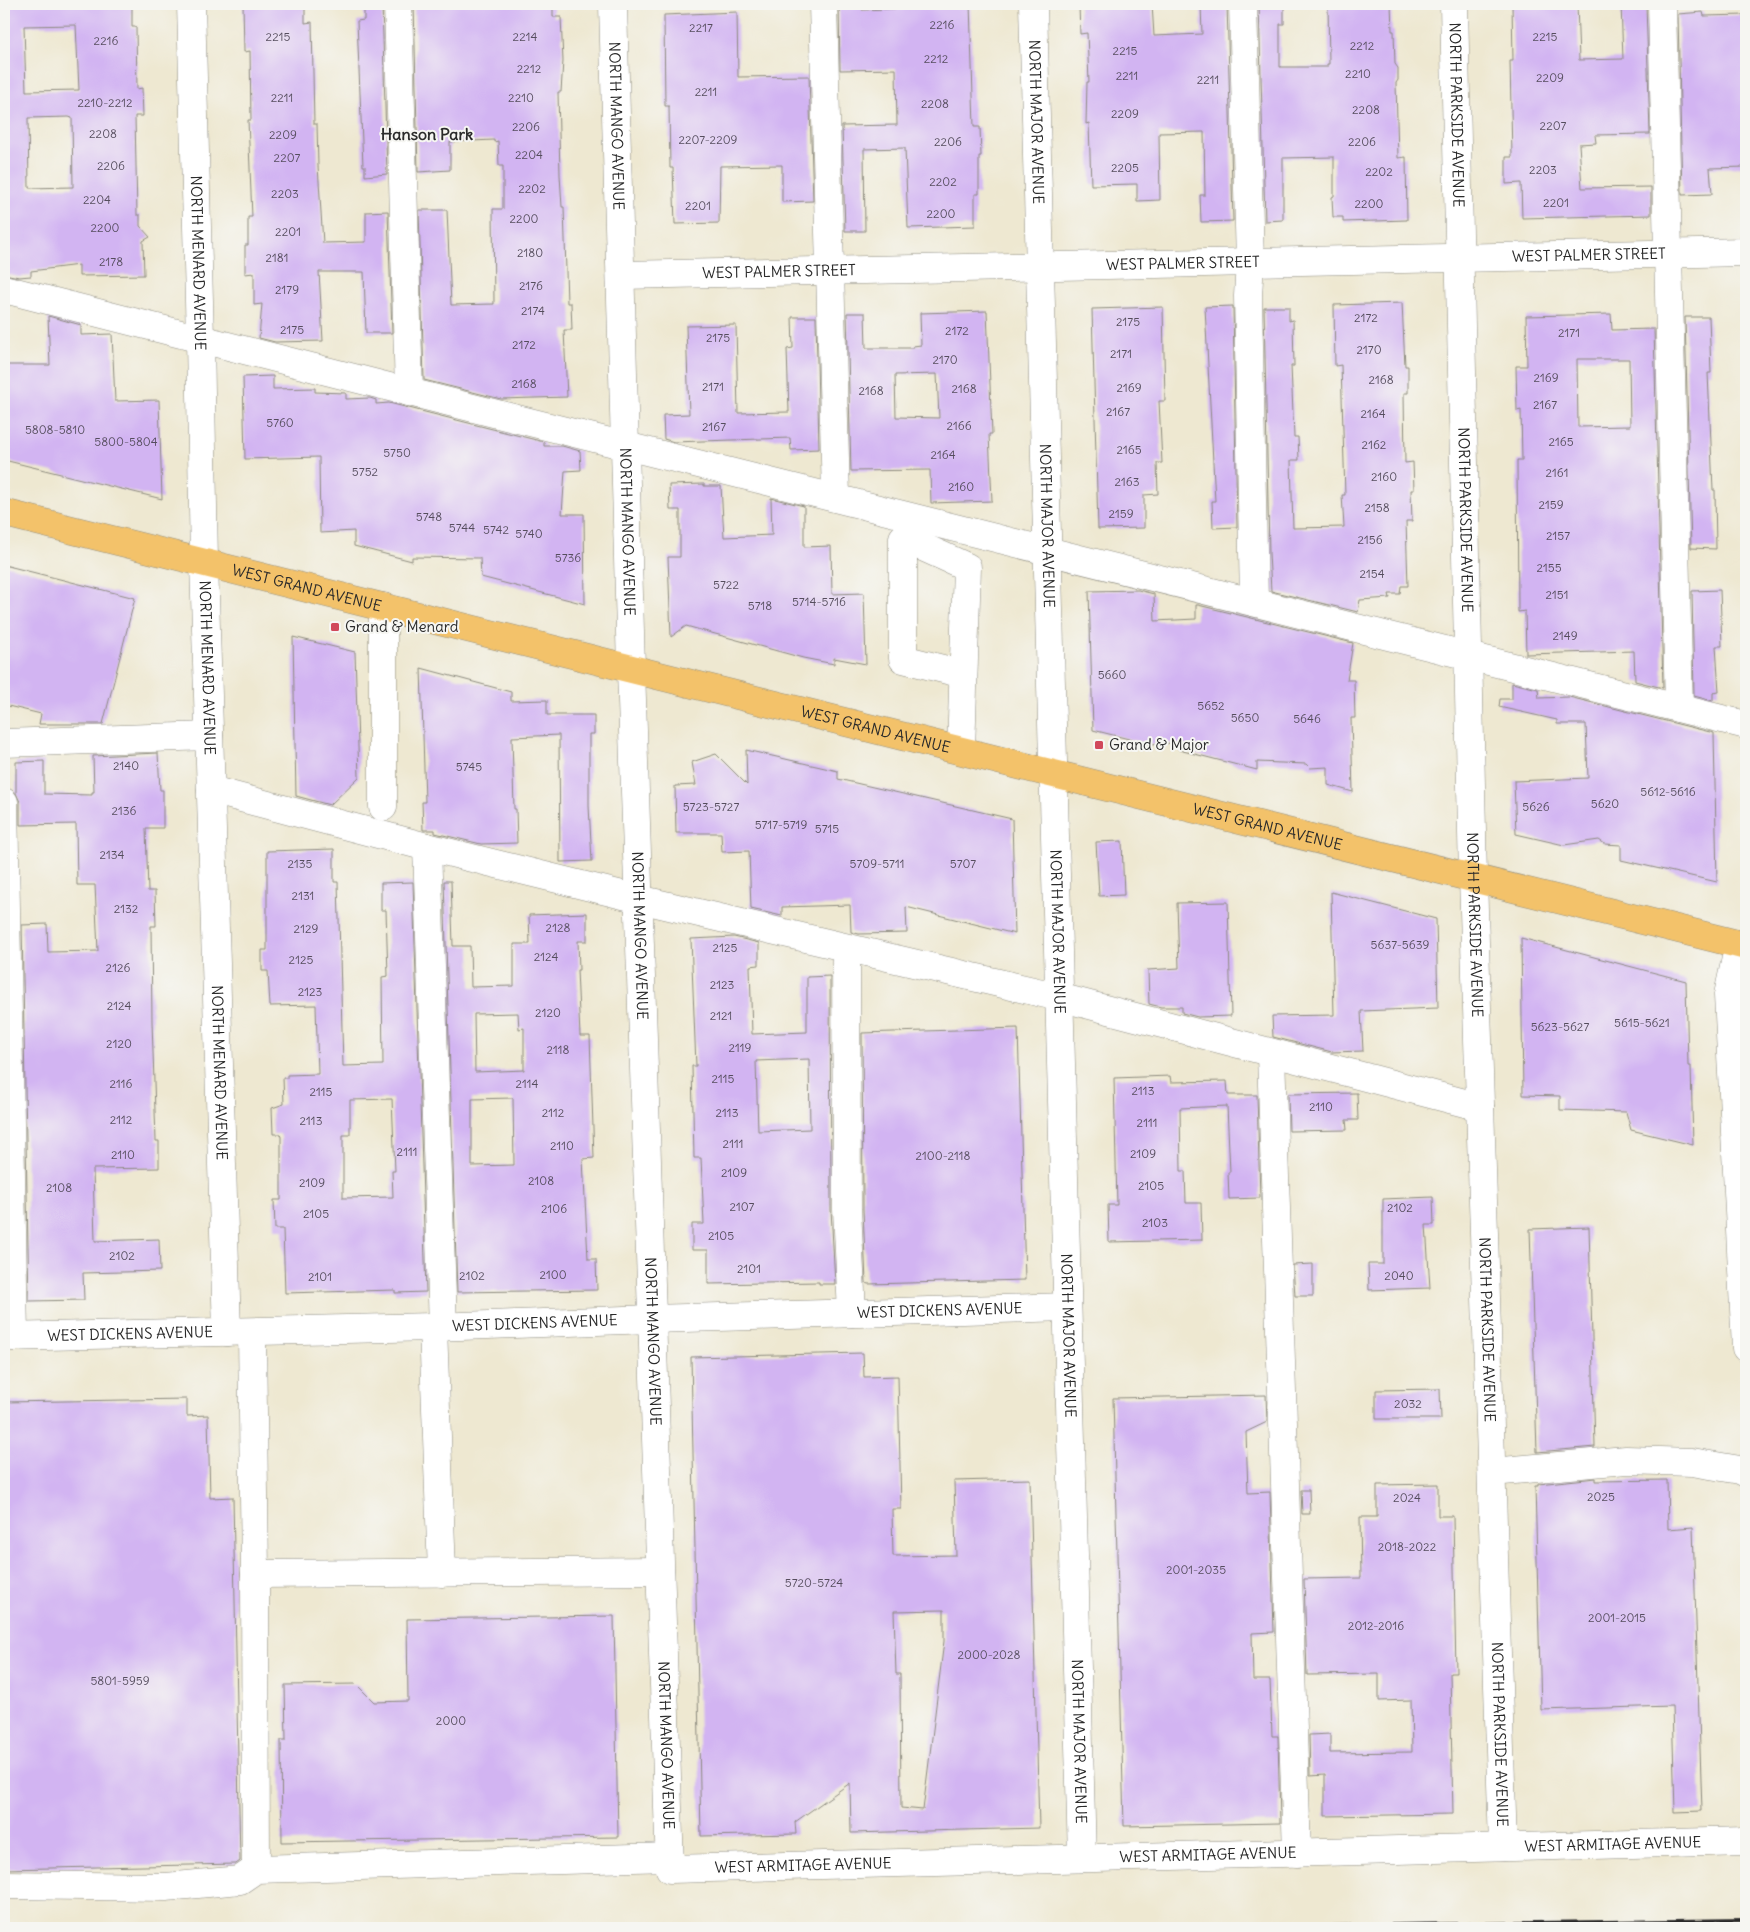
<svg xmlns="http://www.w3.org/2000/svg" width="1750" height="1932" viewBox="0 0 1750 1932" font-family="Delius,sans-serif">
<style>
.building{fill:#d2b4f2;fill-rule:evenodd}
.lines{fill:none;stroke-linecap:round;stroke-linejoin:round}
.minor-casing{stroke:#8c8a7e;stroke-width:29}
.major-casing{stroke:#8c8a7e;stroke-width:29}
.minor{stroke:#fff;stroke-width:28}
.major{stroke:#f3c26a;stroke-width:28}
.rail{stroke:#2b2b2b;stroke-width:4}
.poi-dot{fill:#d1495b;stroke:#f6f6f2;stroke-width:2}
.labels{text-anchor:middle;stroke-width:4;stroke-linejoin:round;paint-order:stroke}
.number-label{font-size:12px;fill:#554d5d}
.street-label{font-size:15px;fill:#2b2b2b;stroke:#f6f6f2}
.poi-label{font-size:15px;fill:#2b2b2b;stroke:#f6f6f2;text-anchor:start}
.neighbourhood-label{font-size:16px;font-weight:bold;fill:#2b2b2b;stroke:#f6f6f2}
</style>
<rect width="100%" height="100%" fill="#f6f6f2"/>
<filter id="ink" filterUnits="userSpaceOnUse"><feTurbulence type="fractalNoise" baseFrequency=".02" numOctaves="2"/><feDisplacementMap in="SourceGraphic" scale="10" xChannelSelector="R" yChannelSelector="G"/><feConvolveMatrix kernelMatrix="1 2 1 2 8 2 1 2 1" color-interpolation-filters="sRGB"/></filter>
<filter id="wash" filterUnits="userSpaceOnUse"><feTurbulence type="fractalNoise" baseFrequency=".0096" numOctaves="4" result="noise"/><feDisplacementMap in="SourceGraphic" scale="20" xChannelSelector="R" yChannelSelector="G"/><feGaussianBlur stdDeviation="1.12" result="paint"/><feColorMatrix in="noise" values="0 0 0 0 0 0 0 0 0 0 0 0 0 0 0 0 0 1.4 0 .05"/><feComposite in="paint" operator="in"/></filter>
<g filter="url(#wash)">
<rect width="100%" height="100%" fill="#eee8d1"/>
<g id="blocks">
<path class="building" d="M4,4H132V27H136L137,89L142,88L143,116H135L137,215H140V226L150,237L143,241L144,275L79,276V265L31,271V276L19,277L4,274ZM76,25L79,90L26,91L24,26ZM69,117L72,118L73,187L29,188L28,118Z
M243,4H305V23L312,22L314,124H317L318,166L323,243L366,242V212L388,211L392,333H366L364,272H319L323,341L275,342L259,338L262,304L254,305V273L245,274V245H248V217H252L248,120H251L250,51L244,52Z
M364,4H382L387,174L365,176V166H363L357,21L364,20Z
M414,4H553V17H561L563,61L561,92H558L560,175L562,207H564L567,303H571L572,330H564L567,397L501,399L424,380L419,210H447L451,305L494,304L493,209H503V166H499L498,141L494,142V140L450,142V170L418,172Z
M839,4H862V10L913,8V4H970L974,127H980L981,156H979V194H975V226L908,228L905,148L864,149L865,231H845L842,126L897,125L896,69L840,70Z
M1152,4L1154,36L1202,34L1201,5L1227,4L1233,221L1201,222L1200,195H1205L1204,132L1159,133L1160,200L1137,201V184L1091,185L1089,123L1086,124L1087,82H1089L1087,33L1080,34L1079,6Z
M1259,4H1284V24H1280V67H1327V64H1329L1328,4H1391L1392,31H1394L1395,64L1398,68V80L1396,83L1398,158L1406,157L1407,220L1343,222V217H1333L1332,197L1334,196V157L1283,158V220L1265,221Z
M1512,4H1577L1579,60L1623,59L1621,4H1646L1650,134L1595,135L1596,143L1579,144L1582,188L1651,187V215L1522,218L1521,183L1506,184V157H1512L1510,61H1513Z
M737,12L738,77L809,76L813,201L782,202V165L720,166L719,223L675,224L673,168H670L669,106H665L664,15Z
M1703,12L1704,16L1746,15V167L1710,168L1712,194L1682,195L1678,14Z
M1402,303L1405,366H1408V393H1404L1405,463L1413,462L1414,490H1411L1412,521H1406L1408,586H1401L1400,594H1389L1390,598L1360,600L1358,612L1271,591L1269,553L1264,307H1289V321L1293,320L1294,366H1291L1294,437H1298L1299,460H1291L1293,528H1294L1344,527L1342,495H1345L1341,365L1335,366L1334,305Z
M1233,306L1237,527L1213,528L1212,501H1215L1205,307Z
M1163,307L1165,401H1159L1162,463H1157L1158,494L1144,495V528L1098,529L1092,309Z
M987,311L992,434H989L992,501L931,503L930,470L851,471L847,313H865L866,348H913V346L921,345L920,313ZM937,374L939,418L896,417L895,375Z
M1611,314L1612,330L1654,329L1663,688L1635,681L1634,651L1526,654L1525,611L1518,612L1517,460H1522L1521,410L1517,411L1516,366H1527L1526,316ZM1577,359H1629L1630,426L1578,427Z
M48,316L81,325V335L112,334L115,401L159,400L162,499L4,460V365H50Z
M792,317H816L819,449L791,450L790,438L674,442L664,439L663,415L689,414L686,326L736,325L738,413L789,412L787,349L793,348Z
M1685,317H1709L1711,373H1708L1713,490H1715L1716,549L1691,548Z
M273,376V389L315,388V392L346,393V399L370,398L376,400V404L389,403L544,442V446H562L580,451L581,470L565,471L562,514H584L585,604L481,577L480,558L412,557V561L354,546V531L320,533L319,457L245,459L243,377Z
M704,484V486H721L724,537L772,535L771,498L804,506V547L831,546L832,594L864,593L866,664L834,658V664L803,658L686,626L671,637L668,557H680V510H670L669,485Z
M4,565L135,598L103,724H39L41,714L4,705Z
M1138,590L1154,594L1155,621L1196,619V605H1198L1353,643L1347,680H1354L1355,718H1351L1353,792L1328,785V767L1310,768L1306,764L1257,762V770L1179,750L1176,743L1149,744L1093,730L1089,591Z
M1720,590L1722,646H1716L1719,692L1713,693V701L1694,696L1692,591Z
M293,637L355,652L359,777L330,805L296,796Z
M421,668L511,692V701L547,700V715H594V734H589V806L592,861L560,862L559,735L512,737L514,809H516L517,843L481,844L435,833V830H423L422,802H425Z
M1512,683L1538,689L1539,698L1569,697L1714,733L1717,882L1621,860V845L1605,844L1599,840L1564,845L1516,834L1514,781L1588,778L1586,724H1557V720L1499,707L1500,699H1512Z
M746,750L838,771V779L1012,819L1015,934L906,907L907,933L859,934L851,932L850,905L782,907V916L751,909L749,851L722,852L721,833H676L675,786L696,785L692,762L716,754L747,785Z
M158,753L160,790H163V828H146L148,891H155L156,926H151L152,1022L156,1141H159V1168L93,1169L95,1241L159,1239L160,1271L83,1273L84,1300L29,1301L22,925L47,924L48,952L98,951L95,885H77L76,824L20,825V802L16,793V762L44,761V794L92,795V792H94L93,756Z
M1122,841L1124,895L1099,896L1096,842Z
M334,849V882H338L343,1066L383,1065L382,977L388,976L386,910H381V883L413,882L426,1292L395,1293V1290L285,1293L283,1229H275L274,1200H281V1137L280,1134H273L272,1108L284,1104L283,1078H287V1075L318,1074L316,1005L270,1006L268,971H262V950H267V851ZM392,1099L395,1171H392L393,1197L343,1198V1135H350V1100Z
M444,881H451L453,946H470L471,987L514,986V944H530L529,915L587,913V941H578L579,970H577L580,1036H590L594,1158L583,1159L588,1259H596L597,1290L457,1292ZM518,1013L519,1029L524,1028V1070L475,1072L474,1014ZM513,1098L514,1165L472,1166V1099Z
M1331,892L1436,919L1438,1008L1361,1011L1363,1051L1332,1052L1273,1037L1272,1016L1334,1015Z
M1228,902L1231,1016L1198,1017L1182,1013V1007H1161L1149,1004L1148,970L1179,968L1177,903Z
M734,937L759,943V965L750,966L752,1034L807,1032V977L830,976L831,1209L835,1284H819V1282L708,1284V1250H692V1224H704L701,1158H694L692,1066H696L691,939ZM809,1059L810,1129L758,1131L756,1061Z
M1521,938L1686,981L1688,1066H1691L1693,1145L1631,1130L1626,1112L1560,1110V1096L1523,1095Z
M1018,1028L1025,1280L868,1284L866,1283L863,1209L862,1033Z
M1170,1076L1171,1082L1227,1081L1228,1095H1257L1260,1198L1229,1199L1228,1172H1230L1227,1106L1180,1108L1181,1171H1185L1186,1203H1201L1202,1240L1109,1242L1108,1205H1117L1114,1078Z
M1357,1093L1358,1120H1346L1347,1130L1289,1131L1288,1094Z
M1433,1197L1434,1225H1426L1430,1288L1369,1290L1368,1264H1383V1199Z
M1589,1227L1595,1447L1537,1452L1530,1229Z
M1313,1264V1296H1295L1293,1265Z
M863,1353L864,1377L898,1376L901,1509H892L893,1556L956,1555L954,1481L1030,1479L1039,1828L851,1833L850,1783L795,1822L796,1834L701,1836L691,1357ZM944,1610V1641L923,1810L901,1808L900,1674H896L894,1611Z
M1440,1389L1441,1419H1376V1390Z
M1266,1395L1267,1422L1246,1432L1248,1493L1270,1492L1274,1632L1252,1633L1253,1680H1270L1272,1736H1278L1280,1823L1124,1826L1113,1398Z
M187,1399V1416L208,1415L210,1498L233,1497L240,1861L236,1864L4,1869V1402Z
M1596,1478V1481L1667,1480L1668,1529L1693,1527L1702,1811L1675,1812L1672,1706L1541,1710L1535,1486H1538V1484Z
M1438,1484V1516H1453L1456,1673H1450L1453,1814L1325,1816V1775L1310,1776L1309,1735L1330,1734V1753L1412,1752L1411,1700L1379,1701V1674L1307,1675L1304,1579L1361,1578L1360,1517H1377V1485Z
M1301,1490H1309L1310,1514H1302Z
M614,1616L618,1837L282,1842L281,1740H286L285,1685L356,1684L374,1702L408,1701L407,1619Z"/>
</g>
</g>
<g filter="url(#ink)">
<use href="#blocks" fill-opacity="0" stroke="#8c8a7e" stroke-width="1"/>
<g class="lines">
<defs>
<g id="minor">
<path id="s1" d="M191,4L200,338L204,562L227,1332"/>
<path d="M398,4L409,392"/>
<path id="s2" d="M613,4L631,669L670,1869L1746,1841"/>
<path d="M823,4L836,497"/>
<path id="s3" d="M1033,4L1082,1858"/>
<path d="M1243,4L1250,262L1248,296L1254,602"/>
<path id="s4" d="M1454,4L1473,878L1503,1847"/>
<path d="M1662,4L1679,708"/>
<path id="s5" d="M621,275L1746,252"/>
<path d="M4,289L409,392L1746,725"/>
<path d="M383,607V807"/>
<path d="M4,743L209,736"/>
<path d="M961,750L967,567L903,538V659L963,674"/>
<path d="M211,790L427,847L639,899L1059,997L1480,1107"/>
<path d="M4,802L14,1337"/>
<path d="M427,847L443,1327"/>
<path d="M1739,944L1728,995L1746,1348"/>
<path d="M846,948L847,1209L852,1313"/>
<path d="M1271,1054L1297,1853"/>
<path d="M433,1327L442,1573"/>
<path d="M252,1332L255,1574L660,1571"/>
<path id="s6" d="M4,1337L433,1327L652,1319L1067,1307"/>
<path d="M1492,1472L1626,1460L1692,1462L1740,1470L1746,1473"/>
<path d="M255,1574L256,1869"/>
<path d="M4,1885L166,1887L240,1880L256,1869L669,1857"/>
</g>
<g id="major">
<path id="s7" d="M4,513L1746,946"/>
</g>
</defs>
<use href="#minor" class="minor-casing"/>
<use href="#major" class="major-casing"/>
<use href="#minor" class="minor"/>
<use href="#major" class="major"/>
<path class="rail" d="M1194,1928L1746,1920"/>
</g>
</g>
<g class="poi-dot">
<rect x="330" y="622" width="10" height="10" rx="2.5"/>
<rect x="1094" y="740" width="10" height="10" rx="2.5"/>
</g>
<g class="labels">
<g class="number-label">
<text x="942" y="29">2216</text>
<text x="701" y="32">2217</text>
<text x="278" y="41">2215</text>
<text x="525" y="41">2214</text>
<text x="1545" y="41">2215</text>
<text x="106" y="45">2216</text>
<text x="1362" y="50">2212</text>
<text x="1125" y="55">2215</text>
<text x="936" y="63">2212</text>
<text x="529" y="73">2212</text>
<text x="1358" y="78">2210</text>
<text x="1127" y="80">2211</text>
<text x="1550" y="82">2209</text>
<text x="1208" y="84">2211</text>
<text x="706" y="96">2211</text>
<text x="282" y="102">2211</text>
<text x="521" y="102">2210</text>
<text x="105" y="107">2210-2212</text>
<text x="935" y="108">2208</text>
<text x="1366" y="114">2208</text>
<text x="1125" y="118">2209</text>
<text x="1553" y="130">2207</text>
<text x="526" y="131">2206</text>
<text x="103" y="138">2208</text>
<text x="283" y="139">2209</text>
<text x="708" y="144">2207-2209</text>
<text x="948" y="146">2206</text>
<text x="1362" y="146">2206</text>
<text x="529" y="159">2204</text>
<text x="287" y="162">2207</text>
<text x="111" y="170">2206</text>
<text x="1125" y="172">2205</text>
<text x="1543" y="174">2203</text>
<text x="1379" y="176">2202</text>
<text x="943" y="186">2202</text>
<text x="532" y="193">2202</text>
<text x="285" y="198">2203</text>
<text x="97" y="204">2204</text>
<text x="1556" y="207">2201</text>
<text x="1369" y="208">2200</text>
<text x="698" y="210">2201</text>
<text x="941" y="218">2200</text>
<text x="524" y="223">2200</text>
<text x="105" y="232">2200</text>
<text x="288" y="236">2201</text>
<text x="530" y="257">2180</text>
<text x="277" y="262">2181</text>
<text x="111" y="266">2178</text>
<text x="531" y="290">2176</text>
<text x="287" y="294">2179</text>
<text x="533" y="315">2174</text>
<text x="1366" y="322">2172</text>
<text x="1128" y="326">2175</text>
<text x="292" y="334">2175</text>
<text x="957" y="335">2172</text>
<text x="1569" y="337">2171</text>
<text x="718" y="342">2175</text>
<text x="524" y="349">2172</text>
<text x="1369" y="354">2170</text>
<text x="1121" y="358">2171</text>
<text x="945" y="364">2170</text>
<text x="1546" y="382">2169</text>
<text x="1381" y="384">2168</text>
<text x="524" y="388">2168</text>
<text x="713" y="391">2171</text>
<text x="1129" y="392">2169</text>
<text x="964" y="393">2168</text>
<text x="871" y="395">2168</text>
<text x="1545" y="409">2167</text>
<text x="1118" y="416">2167</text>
<text x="1373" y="418">2164</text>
<text x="280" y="427">5760</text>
<text x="959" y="430">2166</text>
<text x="714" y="431">2167</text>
<text x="55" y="434">5808-5810</text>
<text x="126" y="446">5800-5804</text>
<text x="1561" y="446">2165</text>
<text x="1374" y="449">2162</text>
<text x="1129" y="454">2165</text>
<text x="397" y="457">5750</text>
<text x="943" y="459">2164</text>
<text x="365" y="476">5752</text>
<text x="1557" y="477">2161</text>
<text x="1384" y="481">2160</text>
<text x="1127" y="486">2163</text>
<text x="961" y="491">2160</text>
<text x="1551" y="509">2159</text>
<text x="1377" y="512">2158</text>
<text x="1121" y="518">2159</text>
<text x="429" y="521">5748</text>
<text x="462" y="532">5744</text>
<text x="496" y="534">5742</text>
<text x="529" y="538">5740</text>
<text x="1558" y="540">2157</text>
<text x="1370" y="544">2156</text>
<text x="568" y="562">5736</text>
<text x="1549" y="572">2155</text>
<text x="1372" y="578">2154</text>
<text x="726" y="589">5722</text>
<text x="1557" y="599">2151</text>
<text x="819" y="606">5714-5716</text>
<text x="760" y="610">5718</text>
<text x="1565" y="640">2149</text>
<text x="1112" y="679">5660</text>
<text x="1211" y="710">5652</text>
<text x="1245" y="722">5650</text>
<text x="1307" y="723">5646</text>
<text x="126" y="770">2140</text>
<text x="469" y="771">5745</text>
<text x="1668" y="796">5612-5616</text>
<text x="1605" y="808">5620</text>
<text x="711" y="811">5723-5727</text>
<text x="1536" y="811">5626</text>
<text x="124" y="815">2136</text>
<text x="781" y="829">5717-5719</text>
<text x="827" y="833">5715</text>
<text x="112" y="859">2134</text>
<text x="300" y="868">2135</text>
<text x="877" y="868">5709-5711</text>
<text x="963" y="868">5707</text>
<text x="303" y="900">2131</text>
<text x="126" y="913">2132</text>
<text x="558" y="932">2128</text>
<text x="306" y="933">2129</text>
<text x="1400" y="949">5637-5639</text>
<text x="725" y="952">2125</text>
<text x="546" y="961">2124</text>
<text x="301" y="964">2125</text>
<text x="118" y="972">2126</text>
<text x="722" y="989">2123</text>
<text x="310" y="996">2123</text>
<text x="119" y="1010">2124</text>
<text x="548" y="1017">2120</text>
<text x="721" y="1020">2121</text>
<text x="1642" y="1027">5615-5621</text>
<text x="1560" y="1031">5623-5627</text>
<text x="119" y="1048">2120</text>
<text x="740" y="1052">2119</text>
<text x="558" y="1054">2118</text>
<text x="723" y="1083">2115</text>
<text x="121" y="1088">2116</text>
<text x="527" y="1088">2114</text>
<text x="1143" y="1095">2113</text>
<text x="321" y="1096">2115</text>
<text x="1321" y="1111">2110</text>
<text x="553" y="1117">2112</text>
<text x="727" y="1117">2113</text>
<text x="121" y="1124">2112</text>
<text x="311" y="1125">2113</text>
<text x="1147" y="1127">2111</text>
<text x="733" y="1148">2111</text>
<text x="562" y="1150">2110</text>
<text x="407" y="1156">2111</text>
<text x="1143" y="1158">2109</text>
<text x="123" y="1159">2110</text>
<text x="943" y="1160">2100-2118</text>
<text x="734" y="1177">2109</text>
<text x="541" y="1185">2108</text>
<text x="312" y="1187">2109</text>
<text x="1151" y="1190">2105</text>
<text x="59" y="1192">2108</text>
<text x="742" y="1211">2107</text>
<text x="1400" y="1212">2102</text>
<text x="554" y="1213">2106</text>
<text x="316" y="1218">2105</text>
<text x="1155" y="1227">2103</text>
<text x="721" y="1240">2105</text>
<text x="122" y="1260">2102</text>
<text x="749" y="1273">2101</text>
<text x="553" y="1279">2100</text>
<text x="472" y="1280">2102</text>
<text x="1399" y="1280">2040</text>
<text x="320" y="1281">2101</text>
<text x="1408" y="1408">2032</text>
<text x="1601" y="1501">2025</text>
<text x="1407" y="1502">2024</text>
<text x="1407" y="1551">2018-2022</text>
<text x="1196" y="1574">2001-2035</text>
<text x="814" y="1587">5720-5724</text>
<text x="1617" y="1622">2001-2015</text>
<text x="1376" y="1630">2012-2016</text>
<text x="989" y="1659">2000-2028</text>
<text x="120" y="1685">5801-5959</text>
<text x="451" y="1725">2000</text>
</g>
<g class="street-label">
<text dy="5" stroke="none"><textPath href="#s4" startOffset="111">NORTH PARKSIDE AVENUE</textPath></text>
<text dy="5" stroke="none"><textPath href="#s3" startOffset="118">NORTH MAJOR AVENUE</textPath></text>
<text dy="5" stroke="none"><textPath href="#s2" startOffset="122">NORTH MANGO AVENUE</textPath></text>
<text dy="5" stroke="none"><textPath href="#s5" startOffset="968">WEST PALMER STREET</textPath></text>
<text dy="5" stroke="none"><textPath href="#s1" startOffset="259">NORTH MENARD AVENUE</textPath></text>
<text dy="5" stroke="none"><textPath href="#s5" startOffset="562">WEST PALMER STREET</textPath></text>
<text dy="5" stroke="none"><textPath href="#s5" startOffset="158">WEST PALMER STREET</textPath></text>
<text dy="5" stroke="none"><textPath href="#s4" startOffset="516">NORTH PARKSIDE AVENUE</textPath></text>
<text dy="5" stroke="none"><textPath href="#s3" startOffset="522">NORTH MAJOR AVENUE</textPath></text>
<text dy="5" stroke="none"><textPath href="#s2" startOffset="528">NORTH MANGO AVENUE</textPath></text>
<text dy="5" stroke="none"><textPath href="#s7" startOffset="312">WEST GRAND AVENUE</textPath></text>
<text dy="5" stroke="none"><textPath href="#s1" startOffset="664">NORTH MENARD AVENUE</textPath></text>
<text dy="5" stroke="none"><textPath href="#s7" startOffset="898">WEST GRAND AVENUE</textPath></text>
<text dy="5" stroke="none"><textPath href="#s7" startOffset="1302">WEST GRAND AVENUE</textPath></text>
<text dy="5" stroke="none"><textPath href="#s4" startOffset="921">NORTH PARKSIDE AVENUE</textPath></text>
<text dy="5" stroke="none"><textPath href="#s3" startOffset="928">NORTH MAJOR AVENUE</textPath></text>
<text dy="5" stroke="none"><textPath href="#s2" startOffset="932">NORTH MANGO AVENUE</textPath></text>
<text dy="5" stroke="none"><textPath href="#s1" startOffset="1069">NORTH MENARD AVENUE</textPath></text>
<text dy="5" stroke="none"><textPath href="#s6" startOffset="936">WEST DICKENS AVENUE</textPath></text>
<text dy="5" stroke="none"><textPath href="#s6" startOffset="531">WEST DICKENS AVENUE</textPath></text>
<text dy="5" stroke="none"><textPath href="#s4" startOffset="1326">NORTH PARKSIDE AVENUE</textPath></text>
<text dy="5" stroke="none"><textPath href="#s6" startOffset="126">WEST DICKENS AVENUE</textPath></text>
<text dy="5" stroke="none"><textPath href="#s3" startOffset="1332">NORTH MAJOR AVENUE</textPath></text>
<text dy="5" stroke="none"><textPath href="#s2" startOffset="1338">NORTH MANGO AVENUE</textPath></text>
<text dy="5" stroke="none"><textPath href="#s4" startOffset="1731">NORTH PARKSIDE AVENUE</textPath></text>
<text dy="5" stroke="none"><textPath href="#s3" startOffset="1738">NORTH MAJOR AVENUE</textPath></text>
<text dy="5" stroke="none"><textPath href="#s2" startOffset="1742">NORTH MANGO AVENUE</textPath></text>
<text dy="5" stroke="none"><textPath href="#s2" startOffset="2809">WEST ARMITAGE AVENUE</textPath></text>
<text dy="5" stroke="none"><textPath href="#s2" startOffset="2404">WEST ARMITAGE AVENUE</textPath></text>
<text dy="5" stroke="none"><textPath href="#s2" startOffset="1999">WEST ARMITAGE AVENUE</textPath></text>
</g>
<g class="poi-label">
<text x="345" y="632">Grand &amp; Menard</text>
<text x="1109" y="750">Grand &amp; Major</text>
</g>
<g class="neighbourhood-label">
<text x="427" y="140">Hanson Park</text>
</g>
</g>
<rect width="1750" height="1932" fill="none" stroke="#f6f6f2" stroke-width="20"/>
</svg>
